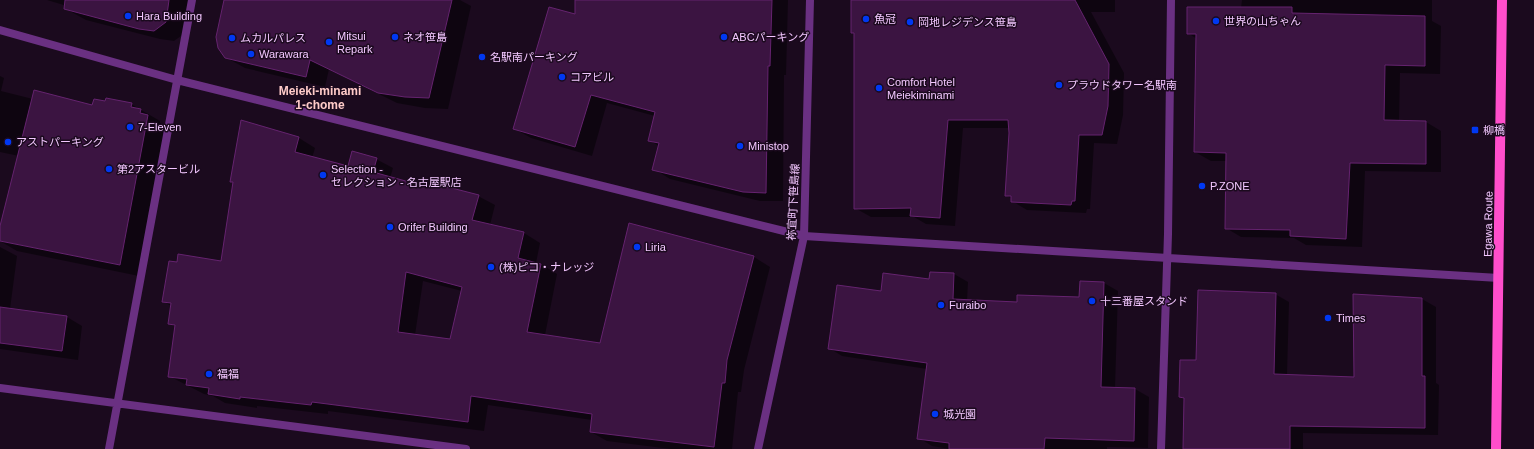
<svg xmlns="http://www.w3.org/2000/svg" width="1534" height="449" viewBox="0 0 1534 449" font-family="Arial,'Noto Sans JP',sans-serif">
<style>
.shadow{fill:#0007;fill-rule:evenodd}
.building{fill:#3b1441;stroke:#65236f;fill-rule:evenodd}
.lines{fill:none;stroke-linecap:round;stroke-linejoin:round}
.street{stroke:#6a3082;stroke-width:8}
.primary{stroke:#ff4ecb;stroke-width:10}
.poi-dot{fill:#0038f2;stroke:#1b0a1e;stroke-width:1.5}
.labels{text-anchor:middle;stroke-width:3;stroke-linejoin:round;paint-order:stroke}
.poi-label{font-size:11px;fill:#f3c7ff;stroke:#1b0a1e;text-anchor:start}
.street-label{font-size:11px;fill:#f3c7ff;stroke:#1b0a1e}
.neighbourhood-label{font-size:12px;font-weight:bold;fill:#ffcbc9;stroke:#1b0a1e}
</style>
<rect width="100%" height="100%" fill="#1b0a1e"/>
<path class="shadow" d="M47,0H190L185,33L174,41L160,39L86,20L66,9L67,6Z
M225,0H460L471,6L448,109L425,108L397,103L329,69L325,87L245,68L225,57Z
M576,0H788L786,75H784L783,201H760L670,179L654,169L659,146L649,140L655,116L607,103L592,156L531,138L515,129L576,15Z
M852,0H1115V12H1091L1124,73L1123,115L1117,144L1094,143L1090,209H1087L1086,213L1027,210L1012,201V199L1006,195L1009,128H963L955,226L926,224L914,217H871L855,208V35L852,33Z
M1242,0H1432V21L1441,26L1440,74L1400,73L1399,121L1426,122L1441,131V172L1365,171L1362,247L1306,245L1294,238L1241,237L1226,228L1227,161H1211L1195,152L1197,39L1188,33L1241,8Z
M0,76L4,78L1,91L33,99L93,106L131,104L160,121V123L167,127L139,276L17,251L0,241V230L19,156L0,152Z
M299,138L315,148L312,158L349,167L376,159L393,168L390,178L431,189L478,196L495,205L490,225L524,233L540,243L536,263L541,264L557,274L545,335L601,344L630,225L754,257L770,267L744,370L741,392H738L732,449H671L607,441L591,432L592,420L488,405L484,431L328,411V414L257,406V408L225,403L213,396L204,394L169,376L176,327L169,323L171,306L163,301L178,263L222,262L234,183L231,181ZM423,281L462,291L451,340L415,335Z
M0,247L17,256L10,309L67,317L82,326L78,360L0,349Z
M931,273L954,274L968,282L967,301L1018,303L1080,298L1081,282L1104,283L1118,291L1115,388L1135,389L1149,397L1148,448L1107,447V449H950L932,446L919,438L927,369L842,356L829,348L882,293L930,280Z
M1275,294L1289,302L1287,375L1355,378L1354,295L1422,299L1436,307V383L1439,385L1438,435L1303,433V449H1184L1185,400L1180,397L1197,361Z"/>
<path class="building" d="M65,0H169L166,22L154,31L139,29L64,9Z
M224,0H452L429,98L405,97L378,93L310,60L306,77L225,58L218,48L216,37Z
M575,0H772L770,66H768L766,193L743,192L652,170L659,143L648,141L655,112L591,95L575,147L513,129L549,7L575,14Z
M851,0H1075L1109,64L1108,106L1102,135H1079L1075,201H1072L1071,205L1011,202V196H1005L1009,133L1008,120H948L940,218L910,216L911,208L854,209V33H851Z
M1187,7H1292V13L1425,16V66L1385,65L1384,120L1426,121V164L1350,163L1346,239L1290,236V230L1225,229L1226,153L1194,152L1196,34H1187Z
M34,90L92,105L94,99L105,101L106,98L132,103L131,107L141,109L140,113L148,115L120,265L0,241V226Z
M241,120L299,137L295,152L348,166L352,151L377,158L373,172L431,188L432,183L479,195L472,220L524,232L518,258L541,264L527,332L600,343L629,223L754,256L727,360L725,383H722L714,447L590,432L592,414L471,396L468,422L312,402L311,405L240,397V399L208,394L209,388L186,385L187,379L168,377L175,325L168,324L171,303L162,302L169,261L177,262L178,254L221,261L233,182H230ZM406,272L462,287L450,339L398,332Z
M930,272L954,273L953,299L1017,302V295L1079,297L1080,281L1104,282L1101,387L1135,388L1134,441L1045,438L1044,449H949V443L917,439L927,363L828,349L837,285L881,291L883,273L929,279Z
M1198,290L1276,293L1274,374L1354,377L1353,294L1422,298V376H1425V428L1290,426V449H1183L1184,398L1179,397L1180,360H1196Z
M0,307L67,316L62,351L0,343Z"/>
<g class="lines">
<path class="street" d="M0,30L177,80L804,236L1499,278
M0,388L466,449
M109,449L192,0
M758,449L804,236L810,0
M1161,449L1168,234L1171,0"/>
<path class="primary" d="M1496,449L1502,0"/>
</g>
<g class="poi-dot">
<circle cx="128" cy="16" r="4"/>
<circle cx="866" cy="19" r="4"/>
<circle cx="1216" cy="21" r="4"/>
<circle cx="910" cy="22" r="4"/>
<circle cx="395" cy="37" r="4"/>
<circle cx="724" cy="37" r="4"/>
<circle cx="232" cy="38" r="4"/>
<circle cx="329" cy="42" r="4"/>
<circle cx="251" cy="54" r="4"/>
<circle cx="482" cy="57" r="4"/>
<circle cx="562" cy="77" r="4"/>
<circle cx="1059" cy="85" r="4"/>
<circle cx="879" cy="88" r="4"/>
<circle cx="130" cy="127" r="4"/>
<rect x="1471" y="126" width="8" height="8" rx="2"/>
<circle cx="8" cy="142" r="4"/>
<circle cx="740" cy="146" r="4"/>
<circle cx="109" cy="169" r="4"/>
<circle cx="323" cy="175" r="4"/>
<circle cx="1202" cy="186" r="4"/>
<circle cx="390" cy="227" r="4"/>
<circle cx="637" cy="247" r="4"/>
<circle cx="491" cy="267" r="4"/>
<circle cx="1092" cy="301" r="4"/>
<circle cx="941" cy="305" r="4"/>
<circle cx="1328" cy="318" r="4"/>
<circle cx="209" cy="374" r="4"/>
<circle cx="935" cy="414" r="4"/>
</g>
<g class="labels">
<g class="poi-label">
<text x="136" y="20">Hara Building</text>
<text x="874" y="23">魚冠</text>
<text x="1224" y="25">世界の山ちゃん</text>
<text x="918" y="26">岡地レジデンス笹島</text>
<text x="337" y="40">Mitsui<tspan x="337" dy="13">Repark</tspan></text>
<text x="403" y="41">ネオ笹島</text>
<text x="732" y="41">ABCパーキング</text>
<text x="240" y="42">ムカルパレス</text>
<text x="259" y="58">Warawara</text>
<text x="490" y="61">名駅南パーキング</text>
<text x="570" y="81">コアビル</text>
<text x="887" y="86">Comfort Hotel<tspan x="887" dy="13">Meiekiminami</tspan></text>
<text x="1067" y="89">プラウドタワー名駅南</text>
<text x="138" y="131">7-Eleven</text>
<text x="1483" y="134">柳橋</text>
<text x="16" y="146">アストパーキング</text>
<text x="748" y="150">Ministop</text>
<text x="117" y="173">第2アスタービル</text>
<text x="331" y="173">Selection -<tspan x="331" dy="13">セレクション - 名古屋駅店</tspan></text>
<text x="1210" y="190">P.ZONE</text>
<text x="398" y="231">Orifer Building</text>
<text x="645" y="251">Liria</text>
<text x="499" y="271">(株)ピコ・ナレッジ</text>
<text x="1100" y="305">十三番屋スタンド</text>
<text x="949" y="309">Furaibo</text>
<text x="1336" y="322">Times</text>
<text x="217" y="378">福福</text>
<text x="943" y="418">城光園</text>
</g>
<g class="street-label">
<text transform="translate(793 202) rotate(-87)" y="4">祢宜町下笹島線</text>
<text transform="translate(1488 224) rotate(-89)" y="4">Egawa Route</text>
</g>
<g class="neighbourhood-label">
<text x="320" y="95">Meieki-minami<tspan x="320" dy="14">1-chome</tspan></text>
</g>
</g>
</svg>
